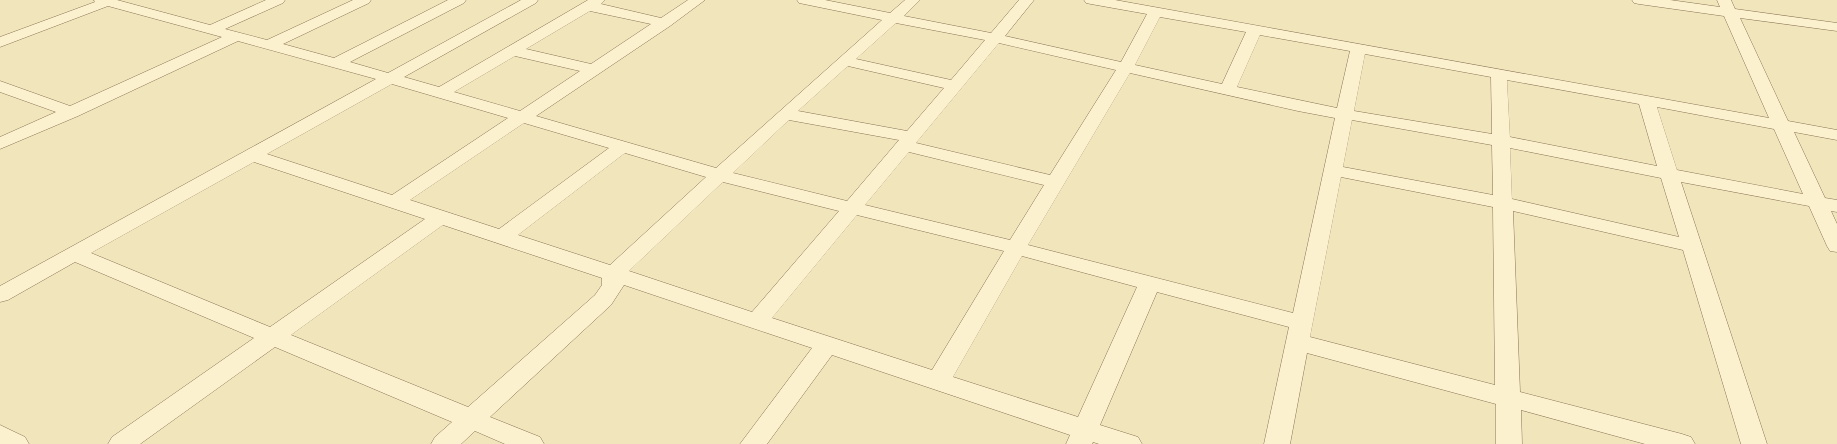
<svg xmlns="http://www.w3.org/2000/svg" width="1837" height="444" viewBox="0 0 1837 444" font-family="'Source Serif 4',serif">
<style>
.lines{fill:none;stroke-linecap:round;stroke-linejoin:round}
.minor-casing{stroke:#897454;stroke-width:1}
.minor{fill:#fbf1ce;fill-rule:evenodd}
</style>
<rect width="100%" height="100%" fill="#f1e5bb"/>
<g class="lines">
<defs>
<path id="minor" d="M94,0H117L210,25L266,0H285L283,3L225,29L267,40L353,0H371L369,3L283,44L334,58L448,0H466L464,3L350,62L388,73L521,0H538L536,3L404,77L439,87L588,0H605L601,4L661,18L688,0H705L670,26L536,116L716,168L882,20L804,4L799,3L797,0H825L890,13L905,0H920L904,16L991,33L1019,0H1034L1005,36L1121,62L1147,14L1091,4L1086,3L1084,0H1115L1769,118L1724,16L1639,4L1634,3L1632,0H1670L1720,7L1717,0H1731L1735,9L1837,23V31L1740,18L1788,121L1837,130V140L1794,132L1825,198L1837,200V212L1831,211L1837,224V252L1830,251L1827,246L1809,206L1681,182L1767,444H1741L1683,250L1513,211L1520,392L1682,434L1691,437L1695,444H1645L1521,410L1522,444H1496V404L1307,353L1290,444H1264L1289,327L1157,292L1100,425L1138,437L1142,444H1099L1093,442L1092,444H1066L1070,435L832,355L767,444H740L812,348L624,285L611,305L490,417L540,437L544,444H505L475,431L461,444H431L435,437L452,422L275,347L140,444H108L112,437L254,338L75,262L8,300L0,302V286L376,79L238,41L78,116L0,149V137L56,112L0,92V81L70,106L222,37L108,6L0,47V37L95,2ZM590,11L651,24L591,64L526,49ZM1160,17L1246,32L1222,84L1135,65ZM896,23L985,40L951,80L856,59ZM1260,35L1350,51L1337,108L1237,87ZM999,43L1116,70L1050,175L916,143ZM1365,54L1491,77L1492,134L1354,111ZM515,56L580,71L520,111L454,92ZM848,66L944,88L907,131L798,111ZM1130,73L1298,111L1335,118L1293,313L1028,245ZM1507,80L1639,104L1657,166L1510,137ZM392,84L508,118L392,195L267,154ZM1657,107L1774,129L1803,194L1677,170ZM789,120L899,140L847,201L733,173ZM1352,120L1492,145L1493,195L1343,167ZM524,123L609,148L499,229L410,200ZM1510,148L1661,178L1679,237L1512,199ZM909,152L1044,185L1010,240L865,205ZM625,153L706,177L610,265L518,235ZM254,162L425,219L270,327L91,253ZM1341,177L1493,207L1495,385L1310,337ZM723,182L839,211L752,312L629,271ZM857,215L1004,251L932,370L772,318ZM443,225L602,278V285L595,295L468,407L291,335ZM1022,256L1137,287L1078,417L953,377Z
M0,425L25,437L29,444H0Z"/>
</defs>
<use href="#minor" class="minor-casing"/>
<use href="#minor" class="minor"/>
</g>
</svg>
